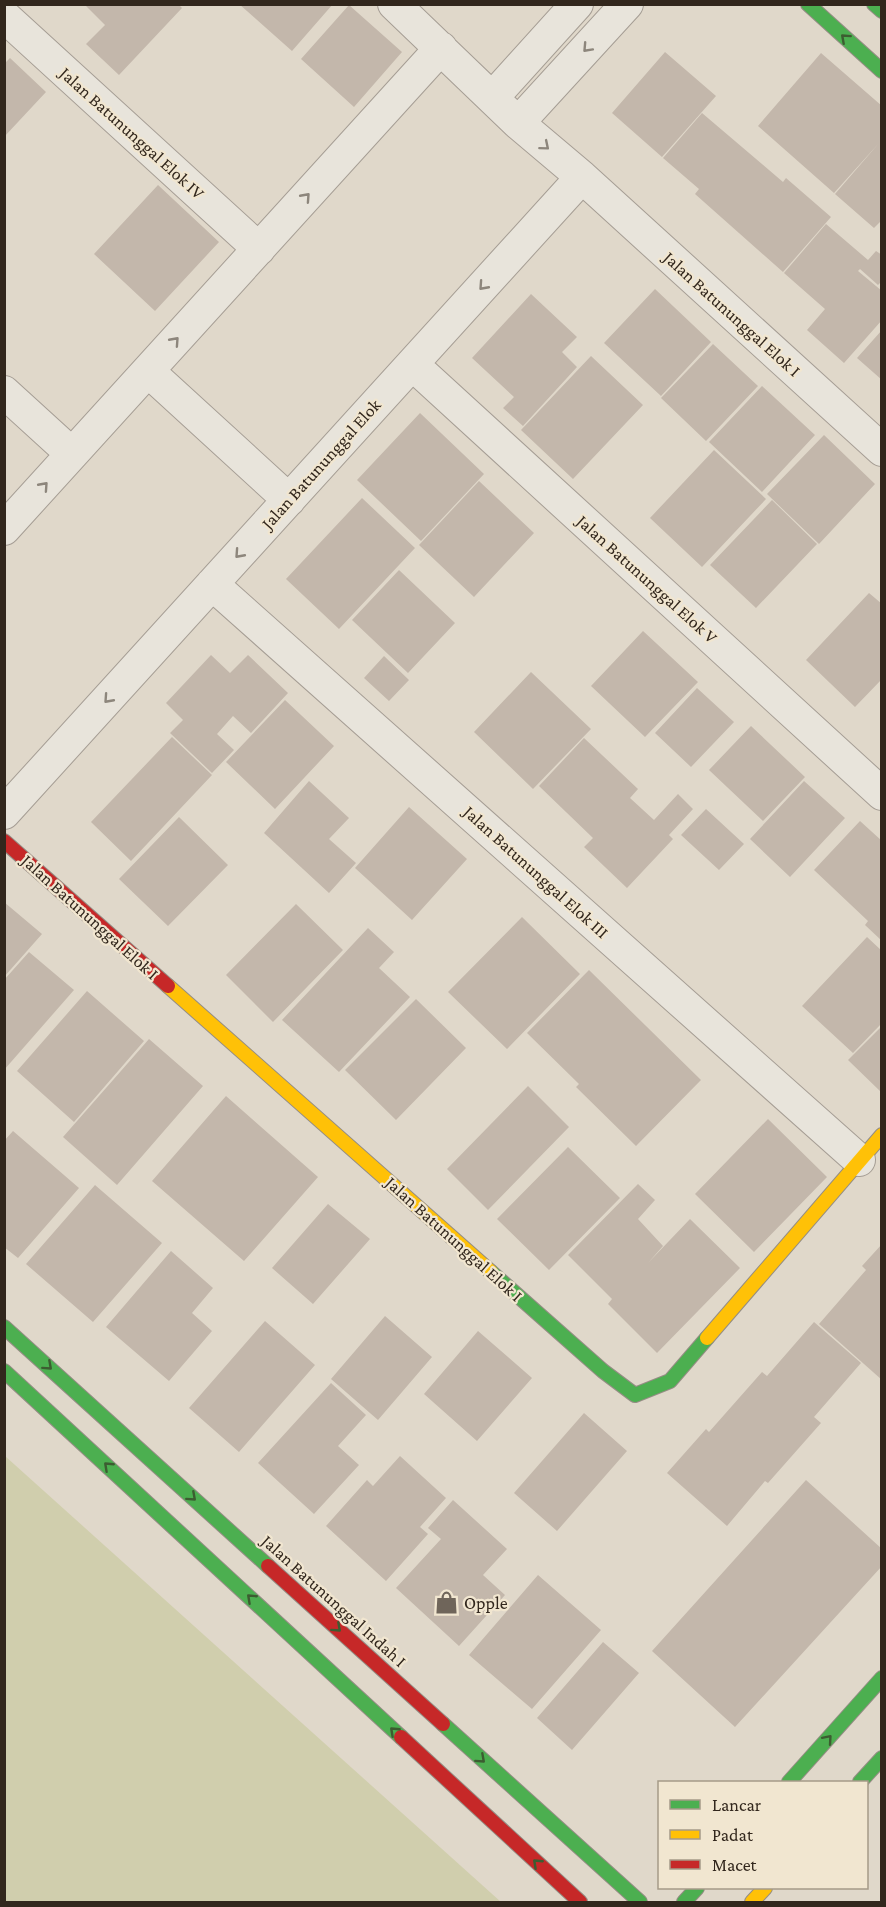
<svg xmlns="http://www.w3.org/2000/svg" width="886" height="1907" viewBox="0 0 886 1907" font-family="'Crimson Pro',serif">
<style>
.green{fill:#d0cead}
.building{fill:#c3b7ab}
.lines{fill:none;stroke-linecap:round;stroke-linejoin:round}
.street-casing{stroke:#a59d94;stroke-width:34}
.fast-casing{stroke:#948d84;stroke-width:16}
.slow-casing{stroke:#948d84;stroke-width:16}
.jam-casing{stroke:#948d84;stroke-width:16}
.street{stroke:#e8e4db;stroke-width:32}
.fast{stroke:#4caf50;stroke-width:14}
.slow{stroke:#ffc107;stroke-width:14}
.jam{stroke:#c62828;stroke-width:14}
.oneway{stroke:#3c5d31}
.oneway2{stroke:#8d867c}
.labels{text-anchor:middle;stroke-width:4.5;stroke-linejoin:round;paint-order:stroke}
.street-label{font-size:18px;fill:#32271d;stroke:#f1e6d0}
.poi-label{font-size:18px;fill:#32271d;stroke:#f1e6d0;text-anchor:start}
</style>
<rect width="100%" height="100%" fill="#e0d8ca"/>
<path class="green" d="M5,1456L501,1902H5Z"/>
<path class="building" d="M84,4H178L182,8L119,75L86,44L105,25Z
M239,4H333L292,51Z
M349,5L402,52L354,107L301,59Z
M665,52L716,96L662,157L612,113Z
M821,53L882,106V220L874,228L835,194L879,143L834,193L758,126Z
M10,58L46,92L4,137V64Z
M702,113L783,182L786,178L831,217L783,272L695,194L699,189L663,158Z
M158,185L219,242L155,311L94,254Z
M826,224L868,260L876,251L882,255V281L878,285L860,269L858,271L882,291V320L844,363L807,330L825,309L784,273Z
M655,289L711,342L661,396L604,343Z
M531,294L577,337L562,352L577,367L523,426L503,408L514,397L472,358Z
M882,330V380L857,358Z
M713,344L758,386L706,441L661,398Z
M591,356L643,405L573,479L521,430Z
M762,386L815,435L762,492L709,442Z
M420,413L484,474L421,541L357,480Z
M824,435L875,484L819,544L767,494Z
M714,450L766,499L702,567L650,518Z
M479,481L534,533L474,597L419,545Z
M362,498L415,548L339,629L286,579Z
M772,500L817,544L756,608L710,565Z
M399,570L455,623L408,673L352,620Z
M869,593L882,604V679L855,707L806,660Z
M643,631L698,682L645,737L591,686Z
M211,655L230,673L248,655L288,693L251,733L233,716L217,734L234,750L212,773L170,733L183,720L166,703Z
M384,656L409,680L389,701L364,678Z
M531,672L591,729L533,789L474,732Z
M697,688L734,722L691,767L655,733Z
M285,700L334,746L275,809L226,762Z
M751,726L805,777L763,821L709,770Z
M172,737L212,775L131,861L91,822Z
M584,738L638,789L630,798L654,820L678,794L693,809L669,835L673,839L627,888L584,847L593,838L539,786Z
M309,781L349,818L329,839L356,863L329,893L264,833Z
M804,781L845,818L790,877L750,839Z
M409,807L467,859L412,920L355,868Z
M706,809L744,844L719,870L681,835Z
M179,817L228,865L168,926L119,879Z
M860,821L882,841V941L865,925L868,921L814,870Z
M4,902L42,934L4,977Z
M296,904L343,950L273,1022L226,975Z
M522,917L580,974L507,1049L448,992Z
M368,928L394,952L379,968L410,997L339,1072L282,1020Z
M867,937L882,951V1023L853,1053L802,1006Z
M29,952L74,990L4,1070V980Z
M589,970L701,1080L636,1146L576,1087L579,1084L527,1033Z
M87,991L144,1041L74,1122L17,1071Z
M416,999L466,1048L396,1120L345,1070Z
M882,1026V1093L848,1060Z
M149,1039L203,1086L117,1185L63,1137Z
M528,1086L569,1127L488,1210L447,1169Z
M226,1096L318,1177L244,1261L152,1181Z
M768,1119L827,1177L754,1252L695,1194Z
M13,1131L79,1188L18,1258L4,1247V1141Z
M568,1147L620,1198L549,1270L497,1219Z
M638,1184L655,1200L638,1219L663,1246L648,1263L690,1219L740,1268L657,1353L608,1304L612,1299L568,1255Z
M95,1185L162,1243L93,1322L26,1264Z
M328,1204L370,1239L313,1304L272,1268Z
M882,1244V1380L819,1324L866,1270L862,1266Z
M171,1251L213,1288L192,1313L212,1331L169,1381L106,1327Z
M385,1316L432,1357L378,1420L331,1379Z
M265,1321L315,1365L239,1452L189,1408Z
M814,1322L861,1363L814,1417L821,1423L768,1483L765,1481L727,1526L667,1473L706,1429L709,1432L762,1372L767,1376Z
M478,1331L532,1378L477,1441L424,1394Z
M331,1383L366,1415L338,1446L359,1465L314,1514L258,1463Z
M584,1413L627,1451L557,1531L514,1493Z
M400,1456L446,1498L420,1527L428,1534L386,1581L326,1526L367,1480L373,1486Z
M806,1480L882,1549V1566L735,1727L652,1651Z
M453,1500L507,1549L483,1575L505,1595L459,1646L396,1588L441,1539L428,1528Z
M538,1575L601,1630L532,1709L469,1655Z
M603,1642L639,1673L572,1750L537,1718Z"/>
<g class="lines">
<defs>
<path id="street" d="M4,16L259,249
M493,97L577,4
M518,123L627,4
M582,177L882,450
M412,364L882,794
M148,371L289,500
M4,392L72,454
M4,529L441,48
M212,584L859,1160
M4,813L582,177L518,123L394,4"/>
<path id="fast" d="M808,4L882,71
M874,4L882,11
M491,1272L603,1371L635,1395L670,1381L707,1338
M4,1327L268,1566
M4,1371L401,1737
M443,1724L640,1902
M789,1782L882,1678
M860,1782L882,1758
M684,1902L697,1888"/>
<path id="slow" d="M168,986L491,1272
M707,1338L882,1135
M752,1902L765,1888"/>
<path id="jam" d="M4,841L168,986
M268,1566L443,1724
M401,1737L580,1902"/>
</defs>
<use href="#street" class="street-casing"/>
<use href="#fast" class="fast-casing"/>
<use href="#slow" class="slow-casing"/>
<use href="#jam" class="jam-casing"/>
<use href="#street" class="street"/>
<use href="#fast" class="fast"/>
<use href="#slow" class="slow"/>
<use href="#jam" class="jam"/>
</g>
<defs><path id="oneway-chevron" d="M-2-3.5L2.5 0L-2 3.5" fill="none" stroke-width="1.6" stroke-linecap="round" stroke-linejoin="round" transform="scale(1.5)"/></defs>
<g class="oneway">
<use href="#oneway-chevron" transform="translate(845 38) rotate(-138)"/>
<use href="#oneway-chevron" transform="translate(48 1366) rotate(42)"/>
<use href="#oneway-chevron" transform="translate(108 1466) rotate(-137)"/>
<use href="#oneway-chevron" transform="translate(192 1497) rotate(42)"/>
<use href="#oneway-chevron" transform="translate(251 1598) rotate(-137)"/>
<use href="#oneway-chevron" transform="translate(337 1628) rotate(42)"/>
<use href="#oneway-chevron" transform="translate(394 1731) rotate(-137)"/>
<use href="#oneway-chevron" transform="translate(828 1739) rotate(-49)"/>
<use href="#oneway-chevron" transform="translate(481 1759) rotate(42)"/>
<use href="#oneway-chevron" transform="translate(537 1863) rotate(-137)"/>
</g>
<g class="oneway2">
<use href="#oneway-chevron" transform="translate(587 48) rotate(133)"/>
<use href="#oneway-chevron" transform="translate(545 146) rotate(40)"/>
<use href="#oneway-chevron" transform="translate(306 197) rotate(-48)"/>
<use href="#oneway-chevron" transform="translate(483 286) rotate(132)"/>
<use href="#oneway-chevron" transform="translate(175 341) rotate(-48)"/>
<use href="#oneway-chevron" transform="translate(44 486) rotate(-48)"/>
<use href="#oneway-chevron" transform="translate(239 554) rotate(132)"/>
<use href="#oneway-chevron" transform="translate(108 699) rotate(132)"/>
</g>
<defs>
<symbol id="shop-bare" viewBox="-9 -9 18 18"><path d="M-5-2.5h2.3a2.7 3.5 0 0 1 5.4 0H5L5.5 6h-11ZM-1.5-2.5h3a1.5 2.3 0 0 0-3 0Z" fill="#6f655a" stroke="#f1e6d0" stroke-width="2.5" paint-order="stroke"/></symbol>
</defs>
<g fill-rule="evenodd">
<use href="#shop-bare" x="430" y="1586" width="33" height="33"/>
</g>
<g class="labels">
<g class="street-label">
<text transform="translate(132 133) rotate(42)" y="6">Jalan Batununggal Elok IV</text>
<text transform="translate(732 314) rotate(42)" y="6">Jalan Batununggal Elok I</text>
<text transform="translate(321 464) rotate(-48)" y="6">Jalan Batununggal Elok</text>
<text transform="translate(647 579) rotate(42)" y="6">Jalan Batununggal Elok V</text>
<text transform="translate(536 872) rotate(42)" y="6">Jalan Batununggal Elok III</text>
<text transform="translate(90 917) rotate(42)" y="6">Jalan Batununggal Elok I</text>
<text transform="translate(454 1239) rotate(42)" y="6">Jalan Batununggal Elok I</text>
<text transform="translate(334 1601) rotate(42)" y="6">Jalan Batununggal Indah I</text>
</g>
<g class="poi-label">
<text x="464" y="1609">Opple</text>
</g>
</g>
<rect width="886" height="1907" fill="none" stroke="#32271d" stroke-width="12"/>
<rect x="658" y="1781" width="210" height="108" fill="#f1e6d0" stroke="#a59a88" stroke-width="1.5"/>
<rect x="670" y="1800" width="30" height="9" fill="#4caf50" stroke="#a59a88" stroke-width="1.5"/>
<text x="712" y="1811" font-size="18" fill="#32271d">Lancar</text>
<rect x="670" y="1830" width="30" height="9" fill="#ffc107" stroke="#a59a88" stroke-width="1.5"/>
<text x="712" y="1841" font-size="18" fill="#32271d">Padat</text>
<rect x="670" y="1860" width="30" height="9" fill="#c62828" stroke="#a59a88" stroke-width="1.5"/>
<text x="712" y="1871" font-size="18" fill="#32271d">Macet</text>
</svg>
